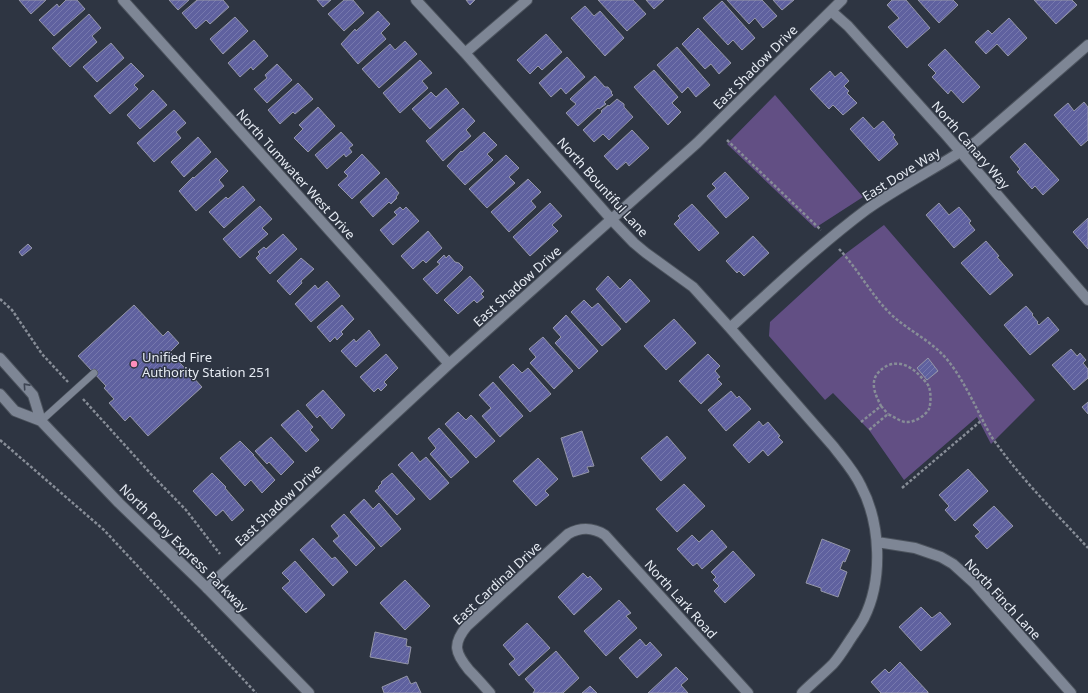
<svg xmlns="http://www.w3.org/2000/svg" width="1088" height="693" viewBox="0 0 1088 693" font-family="'Noto Sans',sans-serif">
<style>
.green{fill:#624f84}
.building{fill:url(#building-hatch);stroke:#9597a7}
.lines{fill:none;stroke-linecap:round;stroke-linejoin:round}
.lane-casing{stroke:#4c535d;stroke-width:8}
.street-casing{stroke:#4c535d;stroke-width:12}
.secondary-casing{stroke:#4c535d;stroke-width:12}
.path{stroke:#878d97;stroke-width:2.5;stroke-dasharray:3 2;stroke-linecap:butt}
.lane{stroke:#7e8695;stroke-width:7}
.street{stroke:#7e8695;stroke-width:10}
.secondary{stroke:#7e8695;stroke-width:10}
.oneway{stroke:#3e4553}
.poi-dot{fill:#fe8ebb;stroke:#2e3542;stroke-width:1.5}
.labels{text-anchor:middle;stroke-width:3;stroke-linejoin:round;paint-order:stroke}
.street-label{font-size:13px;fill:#e7ecf4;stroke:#2e3542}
.poi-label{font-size:13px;fill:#e7ecf4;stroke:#2e3542;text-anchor:start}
</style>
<defs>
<pattern id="building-hatch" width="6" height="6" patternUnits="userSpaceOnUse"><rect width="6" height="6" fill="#5f619f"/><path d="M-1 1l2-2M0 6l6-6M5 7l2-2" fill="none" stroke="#7678ad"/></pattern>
</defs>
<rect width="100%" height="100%" fill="#2e3542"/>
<path class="green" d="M775,95L863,197L815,228L727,144Z
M884,225L1035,400L991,444L977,417L904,480L869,430L833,393L825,400L769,336L770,322L841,257Z"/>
<path class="building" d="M19,0H46L31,14Z
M66,0H77L85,9L54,36L39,20L57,4L59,7Z
M169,0H189L178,10Z
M197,0H223L229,7L210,24L206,20L196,29L182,13Z
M317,0H331L323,7Z
M344,0H353L364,13L344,31L328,14Z
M466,0H475L470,5Z
M598,0H633L646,14L627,31Z
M646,0H664L654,9Z
M727,0H762L777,16L763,28L755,18L749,24Z
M773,0H794L782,10Z
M892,0H906L930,28L907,48L888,27L899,18L887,5Z
M918,0H953L958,5L939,23Z
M1034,0H1072L1077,5L1056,24Z
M722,1L755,38L742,50L733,40L728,45L703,18Z
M585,6L594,16L600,11L624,38L605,56L571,18Z
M378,11L390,24L381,33L386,39L358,64L341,44L355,29L356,31Z
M89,14L101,28L92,36L97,42L70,67L52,48Z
M235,17L248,31L223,54L210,39Z
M1009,18L1027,38L1008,56L997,44L986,54L975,42L988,30L992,34Z
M698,28L731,63L719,74L711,64L705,69L682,44Z
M546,34L562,52L542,70L538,66L530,74L517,60Z
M254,40L268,56L253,70L251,67L240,77L228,63Z
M405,41L417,54L379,88L362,69L390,44L395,50Z
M111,43L124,58L97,82L83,67Z
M677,47L710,85L696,97L688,87L682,93L657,65Z
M945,49L980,87L963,103L951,90L948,94L932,77L936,73L928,65Z
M567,57L585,77L566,94L561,88L551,97L539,83Z
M420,60L432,73L422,81L428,88L400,113L383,93Z
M131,63L144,76L134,85L138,89L110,114L94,96Z
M277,64L292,80L267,103L254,89L267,78L265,75Z
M654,70L678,97L672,103L681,112L668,125L634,87Z
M830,71L835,77L841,72L849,81L844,86L849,91L847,93L857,103L843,115L833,105L829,109L810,89Z
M595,76L605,87H608L612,92L611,93L613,95L604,102L606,104L599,109L598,108L578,126L566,113L576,104L570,99Z
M298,83L313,99L295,114L293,112L280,124L268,110Z
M446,88L459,103L430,129L412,109L431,92L436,97Z
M153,90L167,105L140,129L127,115Z
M617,99L624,104V107L633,117L609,140L603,134L594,142L583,130L602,112L601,111L608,105L609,106Z
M1084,102L1088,107V140L1081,146L1054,115L1068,103L1074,111Z
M318,107L335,126L308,152L294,138L303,129L299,125Z
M463,108L475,121L466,130L471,136L443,161L426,141Z
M174,110L186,123L176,132L181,138L154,162L137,143Z
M863,117L874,129L883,121L895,135L893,137L898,144L879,161L850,129Z
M632,130L649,148L629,166L626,162L617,170L604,156Z
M341,132L353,145L349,148L352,152L346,157L344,154L327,169L315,155Z
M484,132L497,145L487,154L493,160L465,185L447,166L461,151L462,152Z
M198,137L211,152L184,177L171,162Z
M1025,143L1059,180L1043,195L1035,186L1032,189L1017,172L1020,169L1010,157Z
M362,154L380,173L352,199L338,185L348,176L344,172Z
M506,155L519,168L509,177L515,183L487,208L469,189Z
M216,158L228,171L219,180L224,186L196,211L179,191L193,177L194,178Z
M725,172L749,198L726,218L707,196L716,188L712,184Z
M386,178L399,193L396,197L397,198L391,204L389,202L373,217L360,202Z
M528,179L541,192L531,201L536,207L509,232L491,212Z
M243,186L255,200L224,228L209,212L226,197L228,199Z
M550,203L562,216L552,225L558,231L530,256L513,237Z
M939,203L949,215L959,207L971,221L969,223L975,230L954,248L926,215Z
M692,204L719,233L699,251L674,224L680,218L678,216Z
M260,206L272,219L262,228L268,234L240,258L223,239Z
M400,207L403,210L406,207L419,221L393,245L380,230L397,215L394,212Z
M1088,218V249L1073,232Z
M428,231L442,248L426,263L423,260L413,269L401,256Z
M283,234L297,249L270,274L256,258L260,254L258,252L264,247L266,249Z
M753,236L769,253L744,276L739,271L737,273L726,261Z
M986,241L999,256L997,257L1013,275L990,295L961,263Z
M28,244L32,248L22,256L19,252Z
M444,255L446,258L449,255L455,262L459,263L463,267L462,270L437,294L423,279L440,264L437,262Z
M301,258L314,269L301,281L302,283L290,295L277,281Z
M470,276L484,291L481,294L484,297L477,303L474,300L458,314L444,300Z
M608,276L620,289L630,279L650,301L626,323L596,289Z
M327,281L340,296L311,322L295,304L315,285L318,289Z
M584,300L592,308L598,303L621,329L602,346L571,312Z
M134,305L163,336L168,331L179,343L170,352L202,387L148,436L130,416L125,421L109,403L114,399L104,388L106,386L78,356Z
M342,305L354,319L341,332L343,334L337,340L335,337L330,342L317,327Z
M1026,306L1033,314L1032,315L1038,322L1037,323L1039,325L1048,317L1059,330L1030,355L1004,325Z
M566,315L598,351L579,369L555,343L561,337L553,328Z
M674,319L696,343L666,370L644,346Z
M369,330L380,345L356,367L341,351L354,339L356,342Z
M543,337L573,371L554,389L530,363L536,357L529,349Z
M1071,349L1077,356L1080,353L1086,360L1083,363L1088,369V378L1074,390L1052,365Z
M386,354L398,368L384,382L387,385L381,391L378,388L374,392L360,377Z
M708,354L720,366L715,371L720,377L717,379L722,384L701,404L679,381Z
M928,358L938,371L927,380L917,368Z
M513,364L522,373L528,368L551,394L530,412L499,377Z
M493,382L523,416L500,437L482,416L491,408L479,395Z
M323,390L345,415L332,429L320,415L317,418L306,405Z
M731,391L737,398L739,396L751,409L726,431L708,410Z
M1088,402V414L1082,407Z
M298,410L313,427L310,430L319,440L306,452L281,425Z
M458,412L466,420L471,415L495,441L476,458L445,424Z
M759,421L763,426L768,422L780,436L778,437L783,442L768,456L763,450L749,463L733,445Z
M439,428L469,462L451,478L430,454L436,448L428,438Z
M582,431L594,466L587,467L589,472L573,477L561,438Z
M667,436L686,458L661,481L641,458Z
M271,437L294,462L281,475L269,462L267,464L255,451Z
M240,441L254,455H253L275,480L262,493L251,480L245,486L220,458Z
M412,452L420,462L426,457L449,483L430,500L398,465Z
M538,458L558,479L545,491L549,495L536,506L513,481Z
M968,469L988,491L955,521L945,510L949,506L939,495Z
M212,473L226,487L225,488L244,510L232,521L223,510L216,516L193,491Z
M392,473L415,499L397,515L375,491L379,488L378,487L382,483L381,482Z
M684,484L705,506L677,532L656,509Z
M364,499L373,509L379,503L401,529L381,547L350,512Z
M994,506L1013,526L987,549L975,536L980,532L973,525Z
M344,514L375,548L356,566L333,541L339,536L331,526Z
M712,530L727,547L702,569L697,563L693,566L677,549L692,535L699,542Z
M313,538L332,559L335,557L348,572L333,586L300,550Z
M822,539L850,550L845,562L843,561L840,569L847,572L838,597L821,591V588L806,583Z
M733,551L755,575L725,603L714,591L719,586L713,580L716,577L711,572Z
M295,561L325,595L306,613L282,588L290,581L282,573Z
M583,573L588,578L590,576L602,589L574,615L558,597Z
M405,580L430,606L405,630L380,603Z
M619,600L631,613L626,616L637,628L606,656L584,631Z
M921,607L932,618L940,612L951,624L921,651L899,627Z
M527,623L550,648L519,676L509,664L515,659L503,645Z
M375,632L407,639L406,646L411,647L408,664L370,657Z
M640,639L646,646L650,642L662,655L637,678L619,658Z
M556,651L579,678L563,693H533L535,690L525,679Z
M900,662L928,692V693H881L871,682L885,669L889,673Z
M676,667L688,679L681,685L688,693H648Z
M407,676L411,684L416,682L421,693H384L382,687Z
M590,686L597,693H582Z"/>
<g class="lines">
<defs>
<path id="lane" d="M41,421L94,373"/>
<path id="street" d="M123,0L449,364
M416,0L465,53L611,219L634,243L646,253L693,287L730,328L833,446C843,459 854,471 861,486C881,524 883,580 864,618C861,624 857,629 854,634C847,644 841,655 833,664C823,674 812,683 802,693
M831,11L848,26L946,135L1088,300
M465,53L527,0
M730,328C774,288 818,246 866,210C901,185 941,166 977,141L1088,45
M877,542L915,548L941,557L953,564L974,583L1071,693
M207,588L449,364L697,143L842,0
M490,693C483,685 476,677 469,670C455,653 452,644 467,626L568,534C581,527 592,527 605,535L748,693"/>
<path id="secondary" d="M0,358L33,395L41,421
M0,394L15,411L41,421L119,503L207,588L309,693"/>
</defs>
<use href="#lane" class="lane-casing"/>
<use href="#street" class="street-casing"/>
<use href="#secondary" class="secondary-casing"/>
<path class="path" d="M727,140L821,230
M839,249C856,267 868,289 884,307C900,326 924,336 941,353C961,372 977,411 991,436C1019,477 1055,512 1088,548
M0,299L12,310L42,354L68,382
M83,399L151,474L186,510L220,554
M881,406L888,414
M861,422L881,406C876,396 870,384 877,374C891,357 909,363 921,377C924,380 928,384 929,387C931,392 931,404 929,409C925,416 914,423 905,422C900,421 894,417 888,414L869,430
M0,440L104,530L256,693
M902,488L982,420"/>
<use href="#lane" class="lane"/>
<use href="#street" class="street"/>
<use href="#secondary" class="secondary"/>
</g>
<defs><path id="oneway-chevron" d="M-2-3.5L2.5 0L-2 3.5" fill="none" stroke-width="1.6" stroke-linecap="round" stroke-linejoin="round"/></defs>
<use class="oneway" href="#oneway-chevron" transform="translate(26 386) rotate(-132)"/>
<circle class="poi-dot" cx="134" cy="364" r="4"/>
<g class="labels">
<g class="street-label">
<text transform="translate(755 67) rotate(-45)" y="5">East Shadow Drive</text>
<text transform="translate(971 145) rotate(49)" y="5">North Canary Way</text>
<text transform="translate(296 174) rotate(48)" y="5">North Tumwater West Drive</text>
<text transform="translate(901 174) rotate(-32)" y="5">East Dove Way</text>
<text transform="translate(603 187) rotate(48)" y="5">North Bountiful Lane</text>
<text transform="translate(517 286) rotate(-42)" y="5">East Shadow Drive</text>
<text transform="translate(278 505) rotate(-43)" y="5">East Shadow Drive</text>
<text transform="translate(184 548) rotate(45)" y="5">North Pony Express Parkway</text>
<text transform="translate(497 583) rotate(-43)" y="5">East Cardinal Drive</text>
<text transform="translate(681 599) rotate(48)" y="5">North Lark Road</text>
<text transform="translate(1003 599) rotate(47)" y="5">North Finch Lane</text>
</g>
<g class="poi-label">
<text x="142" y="362">Unified Fire<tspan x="142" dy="15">Authority Station 251</tspan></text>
</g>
</g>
</svg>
